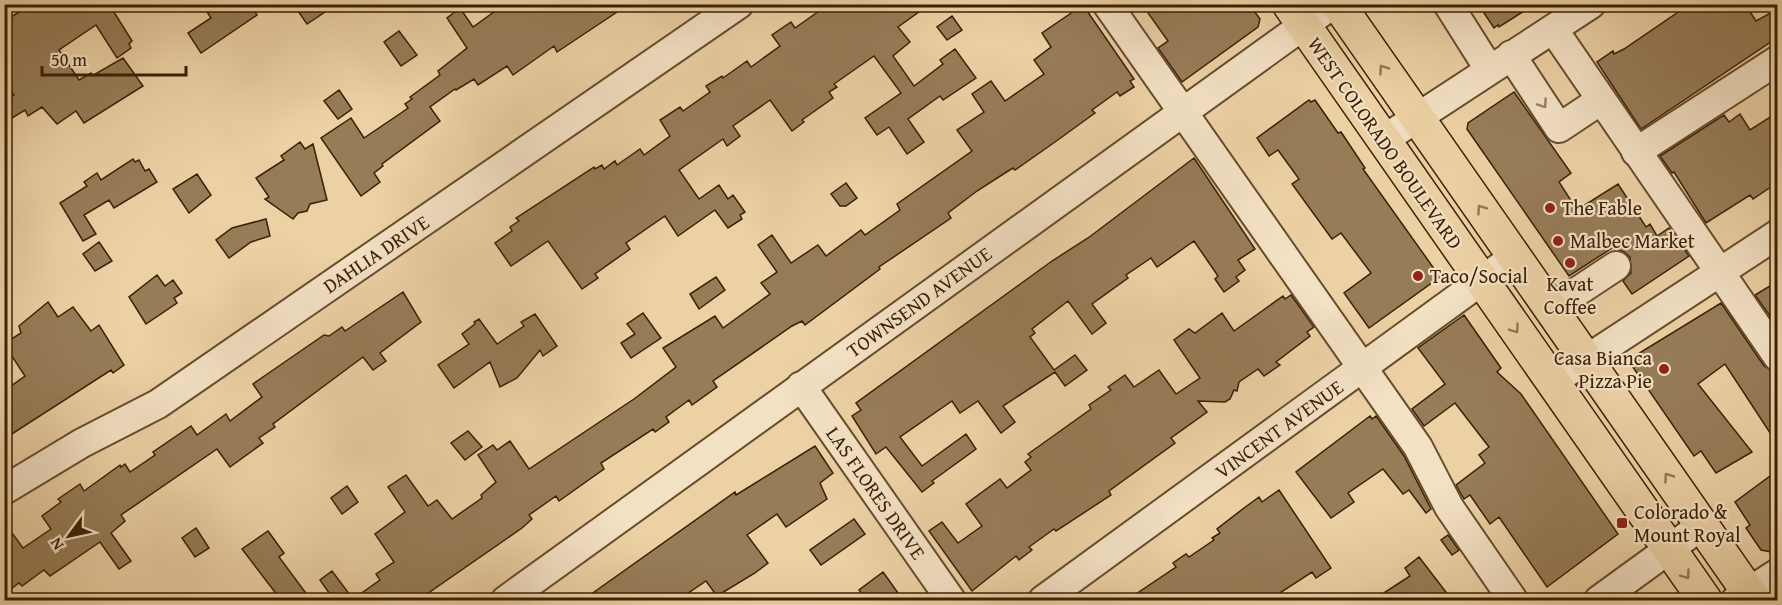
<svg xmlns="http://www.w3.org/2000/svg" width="1782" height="605" viewBox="0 0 1782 605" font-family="'Gentium Book Plus',serif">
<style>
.building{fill:#977c58;stroke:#3b2004;stroke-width:1.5}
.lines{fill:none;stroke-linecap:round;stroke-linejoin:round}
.minor-casing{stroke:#674c2c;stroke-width:32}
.major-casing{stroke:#3b2004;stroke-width:36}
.minor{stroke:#f3e1c4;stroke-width:28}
.major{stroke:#ecd1a5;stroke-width:33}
.oneway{stroke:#947854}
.oneway2{stroke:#978064}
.poi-dot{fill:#8f2418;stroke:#f3e1c4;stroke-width:2}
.labels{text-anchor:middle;stroke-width:4.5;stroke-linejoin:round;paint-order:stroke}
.street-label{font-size:20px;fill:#3b2004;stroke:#f3e1c4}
.poi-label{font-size:20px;fill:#3b2004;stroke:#f3e1c4;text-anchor:start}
</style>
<rect width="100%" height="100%" fill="#ecd1a5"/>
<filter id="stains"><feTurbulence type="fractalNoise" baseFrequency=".00333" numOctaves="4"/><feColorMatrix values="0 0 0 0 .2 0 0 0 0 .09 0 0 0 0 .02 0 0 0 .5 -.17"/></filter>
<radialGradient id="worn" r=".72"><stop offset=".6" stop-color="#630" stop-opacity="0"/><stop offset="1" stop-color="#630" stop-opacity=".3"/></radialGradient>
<path class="building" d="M33,4H109L132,41L129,44L131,48L117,58L96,25L59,50L79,80L91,73L92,76L123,58L143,86L84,123L76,111L57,124L42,107L28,116L25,110L4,123V101L14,95L4,81V21Z
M202,4H250L257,15L201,53L188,33L211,18Z
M307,4H337L307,24L298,11Z
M505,4H629L557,52L554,46L513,75L507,66L478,85L474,79L456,90L455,89L430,107L440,121L382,164L383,166L374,173L380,182L361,196L321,138L351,118L364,138L401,113L408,108L405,104L412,99L410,97L440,75L438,71L467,48L447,18L460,8L473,27Z
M829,4H930L898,27L910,42L893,56L914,86L943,64L940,60L955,49L976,78L943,100L940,96L908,119L924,142L907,154L889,127L877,135L865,118L901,93L874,56L834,84L837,87L829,92L833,98L802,120L804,122L792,131L770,100L733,126L740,136L727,146L723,139L679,170L699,199L719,185L728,199L733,195L745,212L740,215L742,219L728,228L715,210L678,236L665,216L626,243L630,249L595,274L598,278L582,289L548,241L511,266L495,243L512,231L510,227L519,221L516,218L594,167L595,169L602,165L604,169L615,161L617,165L640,149L644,155L670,136L660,120L680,107L683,111L710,92L706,86L722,76L723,78L747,61L751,67L780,46L772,35L791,22L795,28Z
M1160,4H1249L1260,19L1258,27L1182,82L1158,48L1168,41L1148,13Z
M1478,4H1535L1499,27L1498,25L1494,28Z
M1690,4H1745L1756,21L1778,9V37L1641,129L1597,62L1613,51L1614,54L1624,49Z
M1083,5L1134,79L1130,81L1134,87L1120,96L1117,92L1092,110L1095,113L1055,142L1015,170L1013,168L1005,173L977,191L948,213L951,218L879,267L880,269L805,325L802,321L792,326L713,381L717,387L692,405L689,400L666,417L669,422L655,432L653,429L601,463L604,469L559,501L556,496L529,515L532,519L522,528L427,594L432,600H334L320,580L332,571L353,599L380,580L376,574L394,562L375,534L405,512L388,487L406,475L428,506L437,500L452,519L482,498L481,495L496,482L478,455L493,445L497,450L510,441L529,469L634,399L676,367L663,348L715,316L723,328L770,294L761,283L777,272L758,245L772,235L791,263L818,245L826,256L861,230L865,235L900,210L897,204L972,151L957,130L984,112L972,94L991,81L1005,101L1044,74L1034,60L1051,47L1042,33Z
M952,16L962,30L947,40L937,27Z
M399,31L417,55L401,66L384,42Z
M339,90L352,109L338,119L324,101Z
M1514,92L1571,173L1559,182L1577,210L1618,184L1646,227L1650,224L1657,236L1669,228L1689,256L1632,294L1623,281L1631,273L1630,257L1624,252L1612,248L1569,276L1467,129L1468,123Z
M1309,100L1311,102L1315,100L1338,133L1341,132L1365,168L1363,169L1440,277L1369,328L1344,293L1371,273L1341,233L1332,239L1292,184L1299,179L1278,150L1269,156L1257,138Z
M1778,112V182L1753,199L1750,195L1706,223L1674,172L1672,173L1660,156L1724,115L1729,122L1740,114L1750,130Z
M300,142L305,149L313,144L327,200L310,204L307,211L298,213L293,219L265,199L269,197L256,178L284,160L281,156Z
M1194,158L1255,249L1238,260L1245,270L1236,277L1239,281L1224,292L1215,279L1218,276L1194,241L1157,267L1151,258L1126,275L1128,278L1092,304L1106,323L1092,334L1068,301L1032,329L1035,333L1030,337L1054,370L1075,355L1087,370L1065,386L1055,372L1003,406L1015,422L1001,433L978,401L960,413L952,401L900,437L922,466L966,434L976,449L932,481L934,483L922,492L886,447L876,454L852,416L861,410L856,403L1052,261L1088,238Z
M133,159L135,162L139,160L145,171L149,169L157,182L114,208L109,200L84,215L96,234L83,241L60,203L87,186L84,182L97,173L101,180Z
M197,174L211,195L189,213L173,189Z
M846,183L857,198L846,206H840L831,194Z
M266,219L270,236L251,242L229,258L216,240L232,228Z
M99,242L112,261L95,271L83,254Z
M157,275L165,286L173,280L182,293L174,298L177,303L146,324L129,297Z
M716,277L725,290L699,309L690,294Z
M1778,281V327L1755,295Z
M403,292L421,322L380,353L386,361L373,370L363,357L273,424L275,427L259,438L263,443L230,467L217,449L121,515L125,521L111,533L131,561L119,569L100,542L50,576L44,570L22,586L19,583L4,594V522L23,548L51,529L42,516L61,502L58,499L80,484L84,491L120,465L121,467L125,464L130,472L155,455L153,452L191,426L197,435L226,414L230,421L262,397L253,384L260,379L324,335L329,336L342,327L345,331Z
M1291,295L1314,327L1307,332L1310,336L1276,362L1280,365L1264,376L1258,369L1239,382L1237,391L1234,390L1230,399L1225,402L1198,401L1207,412L1171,438L1175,443L1109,491L1111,495L1056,531L1054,529L1029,547L1032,550L1019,560L1016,556L972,591L929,531L942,522L958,543L982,526L966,504L1000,479L1007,488L1031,470L1025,462L1031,457L1028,454L1091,409L1089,405L1111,390L1108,387L1125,375L1134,387L1159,370L1176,394L1200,378L1174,340L1189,329L1195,333L1222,313L1234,331L1283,296L1285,299Z
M48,302L58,317L73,307L91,331L99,325L124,365L113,373L111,370L4,439V391L25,376L4,344L21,333L19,326Z
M1721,303L1764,366L1778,373V445L1725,364L1698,384L1752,452L1716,473L1701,451L1694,456L1628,360Z
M643,313L661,338L631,358L621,343L635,334L627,324Z
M535,314L557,346L543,356L540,350L517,378L500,387L490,362L454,388L438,365L469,344L462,334L475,324L474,322L479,319L497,344L524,326L521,322Z
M1464,315L1501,368L1497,372L1521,394L1618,534L1547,587L1499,517L1490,524L1470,495L1464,499L1456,485L1485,463L1479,455L1489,447L1455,403L1424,426L1412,409L1445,384L1418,348Z
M1370,416L1372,419L1376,416L1404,456L1431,509L1426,513L1409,490L1403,494L1383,469L1348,493L1354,502L1331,518L1296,472Z
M468,431L482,447L465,460L451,443Z
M815,446L833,473L820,483L827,499L786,527L777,514L747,535L768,563L755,573L717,596L706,581L678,600H583L735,492L736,495Z
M1770,476L1778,487V547L1771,552L1761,550L1746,528L1750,525L1735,502Z
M347,486L358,502L342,514L331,498Z
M1279,490L1331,568L1316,578L1312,572L1269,600H1127L1176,567L1173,563L1186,554L1189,557L1214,540L1212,538L1220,533L1217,529L1244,508L1259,497L1262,502Z
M854,519L865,534L821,565L810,550Z
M196,528L209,548L195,557L182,538Z
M268,531L284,553L279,557L311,600H281L242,549Z
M1448,535L1459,550L1452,555L1441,540Z
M1419,557L1452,600H1373L1410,576L1405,568Z
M883,572L903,600H866L859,590Z"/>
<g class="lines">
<defs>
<path id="minor" d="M1107,4L1418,447L1449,507L1513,600
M1448,4L1489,69
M1553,29L1778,357
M1511,55L1559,128L1601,100
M1383,140L1591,4
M1636,152L1778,60
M1551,309L1616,266
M1552,382L1778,234
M801,386L951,600
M4,490L82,443L158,404L739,4
M506,600L1333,4
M1043,600L1514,257
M1599,600L1701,526
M1736,600L1778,573"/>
<path id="major" d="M1289,4L1705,600
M1338,4L1754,600"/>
</defs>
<use href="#minor" class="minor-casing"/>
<use href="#major" class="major-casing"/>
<use href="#minor" class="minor"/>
<use href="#major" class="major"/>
</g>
<defs><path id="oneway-chevron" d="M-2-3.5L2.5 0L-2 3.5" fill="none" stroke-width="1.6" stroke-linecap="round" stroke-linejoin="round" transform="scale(1.5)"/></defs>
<g class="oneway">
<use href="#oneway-chevron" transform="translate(1383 69) rotate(-125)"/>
<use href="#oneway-chevron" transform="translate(1481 209) rotate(-125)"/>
<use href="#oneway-chevron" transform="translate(1515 329) rotate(55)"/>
<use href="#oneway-chevron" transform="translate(1668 477) rotate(-125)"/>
<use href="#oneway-chevron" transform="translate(1686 575) rotate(54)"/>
</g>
<use class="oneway2" href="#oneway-chevron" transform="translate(1543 104) rotate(56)"/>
<g class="poi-dot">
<circle cx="1550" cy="208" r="6"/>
<circle cx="1558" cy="241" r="6"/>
<circle cx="1570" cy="263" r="6"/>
<circle cx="1418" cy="276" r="6"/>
<circle cx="1664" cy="369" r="6"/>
<rect x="1616" y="517" width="12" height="12" rx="3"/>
</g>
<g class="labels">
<g class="street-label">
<text transform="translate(1385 143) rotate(55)" y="7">WEST COLORADO BOULEVARD</text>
<text transform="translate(376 254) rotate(-34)" y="7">DAHLIA DRIVE</text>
<text transform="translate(919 302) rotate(-36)" y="7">TOWNSEND AVENUE</text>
<text transform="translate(1279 429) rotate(-36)" y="7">VINCENT AVENUE</text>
<text transform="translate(876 493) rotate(55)" y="7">LAS FLORES DRIVE</text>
</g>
<g class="poi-label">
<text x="1562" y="215">The Fable</text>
<text x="1570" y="248">Malbec Market</text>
<text x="1430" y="283">Taco/Social</text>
<text x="1570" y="291" text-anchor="middle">Kavat<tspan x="1570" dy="23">Coffee</tspan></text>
<text x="1652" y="365" text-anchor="end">Casa Bianca<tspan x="1652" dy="23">Pizza Pie</tspan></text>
<text x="1634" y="519">Colorado &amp;<tspan x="1634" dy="23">Mount Royal</tspan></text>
</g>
</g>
<rect width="1782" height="605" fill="none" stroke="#ecd1a5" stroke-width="24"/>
<rect x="6" y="6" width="1770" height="593" fill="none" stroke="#3b2004" stroke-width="3"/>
<rect x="12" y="12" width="1758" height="581" fill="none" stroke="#3b2004" stroke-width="1.5"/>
<g transform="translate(69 536) rotate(237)" stroke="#f3e1c4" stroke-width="4.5" paint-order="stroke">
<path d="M0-4.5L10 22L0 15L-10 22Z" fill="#3b2004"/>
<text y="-9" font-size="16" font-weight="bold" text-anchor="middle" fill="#3b2004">N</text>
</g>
<path d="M42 66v9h144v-9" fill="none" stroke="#3b2004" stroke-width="3"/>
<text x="51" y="66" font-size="18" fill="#3b2004" stroke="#f3e1c4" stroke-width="4.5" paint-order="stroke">50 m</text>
<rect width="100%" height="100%" filter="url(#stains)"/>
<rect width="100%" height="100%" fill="url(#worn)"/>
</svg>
